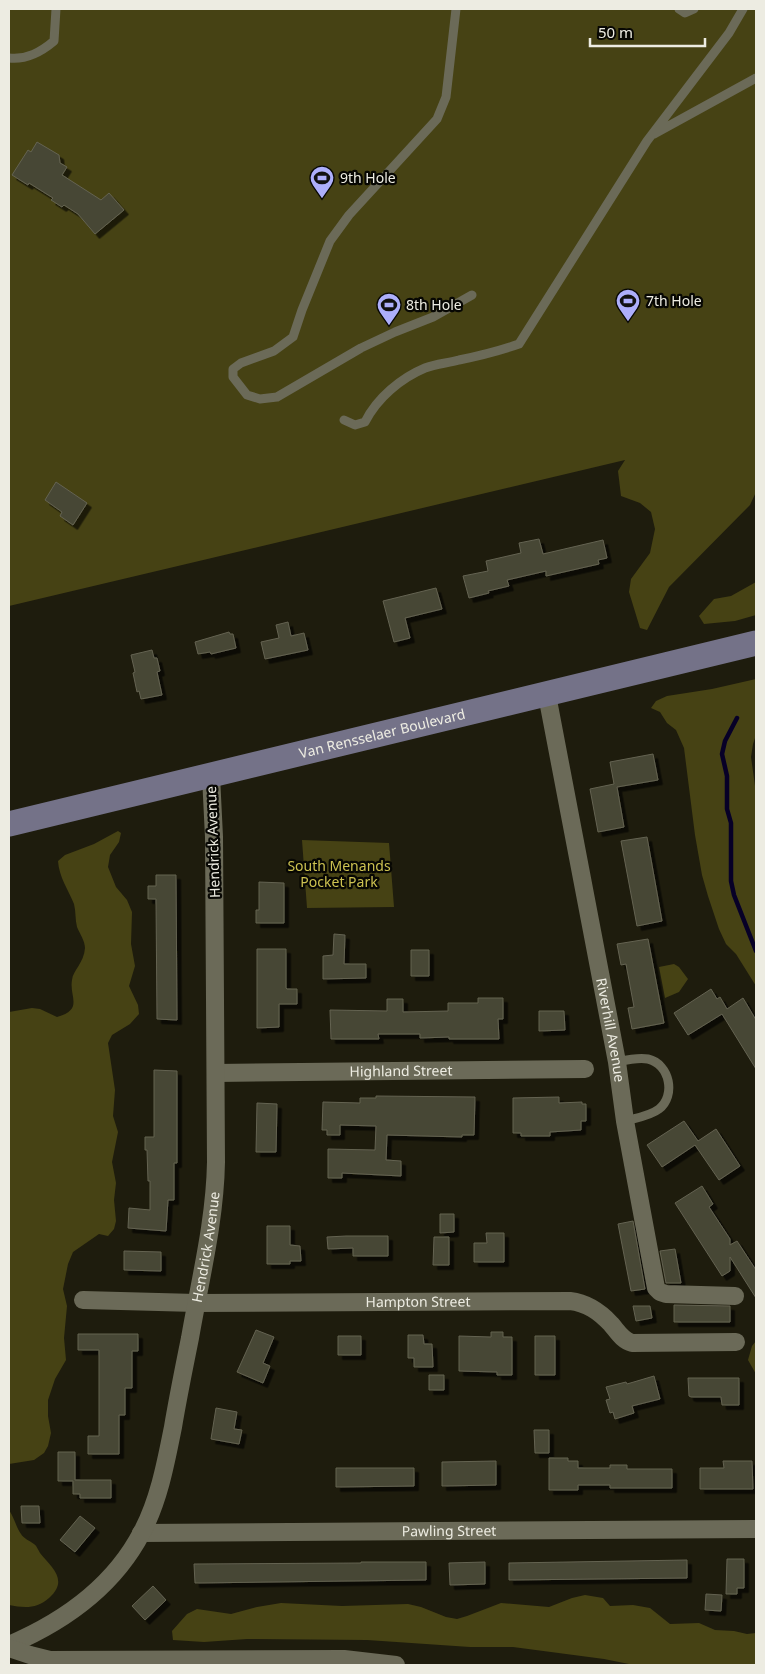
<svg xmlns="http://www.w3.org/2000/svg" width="765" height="1674" viewBox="0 0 765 1674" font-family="'Noto Sans',sans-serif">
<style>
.green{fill:#464214}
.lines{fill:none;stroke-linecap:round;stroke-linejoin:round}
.stream{stroke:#070027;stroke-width:4.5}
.building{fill:#474635;stroke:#646351;filter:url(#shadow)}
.service{stroke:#6b6a58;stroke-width:9}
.minor{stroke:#6b6a58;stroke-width:18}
.secondary{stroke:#747288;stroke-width:25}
.labels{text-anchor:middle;stroke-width:4.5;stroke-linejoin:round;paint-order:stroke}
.poi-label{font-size:14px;fill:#edece2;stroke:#070703;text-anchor:start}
.street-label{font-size:14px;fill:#edece2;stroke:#070703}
.park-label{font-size:14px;fill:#cdc251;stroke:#070703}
</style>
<defs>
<filter id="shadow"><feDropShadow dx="4.5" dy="4.5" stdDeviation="0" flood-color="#0009"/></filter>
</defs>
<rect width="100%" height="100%" fill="#1e1c0d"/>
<path class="green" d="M9,9H756V492L750,505L669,587L647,630L640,628L629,592L631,579L650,553L655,529L651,512L640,503L621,496L618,471L625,460L9,606Z
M756,582V615L735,621L704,624L699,616L714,599L731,596Z
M756,679V735L753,744L751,757L756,793V986L736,954L726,944L719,929L708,896L702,875L695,835L684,748L676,730L667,723L660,712L651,708L656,701L667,696L712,689Z
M118,831L121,833L119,842L110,855L108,867L116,887L127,900L132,912L131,944L135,966L129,986L138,1005L139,1014L130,1024L112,1035L108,1043L115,1090L113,1116L118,1132L112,1162L116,1183L114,1200L116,1221L114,1229L108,1236L99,1234L73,1252L68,1264L63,1289L67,1306L64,1338L66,1360L55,1379L48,1400V1416L51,1433L48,1446L44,1453L34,1460L9,1464V1012L32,1008L40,1009L57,1017C84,1009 69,997 72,980C73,970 84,963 85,948C85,941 80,934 77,927C75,919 76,912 74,904C68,889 59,877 58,861L65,855L94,844Z
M302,840L389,843L394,907L307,908Z
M674,964L679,967L688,979L679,992L665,998L659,967Z
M756,1341V1374L748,1360L752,1346Z
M9,1510C14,1517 16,1527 21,1534C24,1539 29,1540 34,1544C37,1546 38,1550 40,1553C52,1568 69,1580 49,1598C37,1609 24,1608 9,1605Z
M585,1595L603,1598L610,1606L633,1605L650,1608L670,1624L699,1623L715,1630L734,1631L747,1634L756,1633V1665H634L604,1659L513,1647H470L367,1640L247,1639L204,1642L173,1640L172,1631L187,1614L197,1609L231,1614L257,1607L281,1603L342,1606L408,1604L421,1607L446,1617L457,1619L467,1616L501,1603L549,1607L572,1598Z"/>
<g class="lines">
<path class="stream" d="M737,718L725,741L722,754L727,776V809L731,823V881L734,895L756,951"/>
</g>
<path class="building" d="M37,142L59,155L60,163L67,167L62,175L101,200L109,193L124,210L95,234L78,214L64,205L62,207L51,200L53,198L29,183L28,185L12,175L28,150L31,152Z
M56,482L87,503L73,525L60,516L62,512L45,500Z
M539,539L543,554L603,540L607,558L598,560L599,564L546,576V571L507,580L509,586L488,591L489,593L469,598L463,576L488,571L486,561L521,553L519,543Z
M436,588L442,609L405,618L410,638L394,642L383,601Z
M288,622L291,636L304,633L308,650L265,659L261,642L279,638L276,625Z
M229,632L230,634H233L236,648L211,654L210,652L198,654L195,642Z
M152,650L154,658H157L160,671L157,672L162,695L141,699L139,691L137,692L133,673L135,672L131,655Z
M653,754L658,780L617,787L624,827L598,832L590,789L614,784L610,762Z
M647,837L662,921L637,926L621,841Z
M156,875H176L177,1020L157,1019L156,899H148V886H156Z
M259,882L284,883V923H256V910H259Z
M334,934L345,935L344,964H366V978L323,979V956L333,955Z
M648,939L664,1023L632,1029L628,1008L634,1007L626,964L621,965L617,944Z
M257,949H286V988L287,989H297V1004H279V1027L257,1028Z
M411,950H429V976H411Z
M711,989L717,999L720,997L727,1009L743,998L756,1020V1069L722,1014L688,1035L674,1013Z
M478,998H503V1019H498L499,1039H449V1037L420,1038V1034H378L379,1039H331L330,1010L387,1011V999H403V1012L448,1011V1003H478Z
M539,1011H564L565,1030L539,1031Z
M154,1070L177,1071V1163H174V1200H168L166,1231L128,1228L129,1208L150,1210V1181H148L147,1150H145V1137H154Z
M376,1096L475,1097L474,1135H462V1137L387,1135L386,1160L401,1161V1176L342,1173V1178H328V1149L375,1150L376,1126L340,1125V1135H327V1130H322L323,1102L360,1103V1098H376Z
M559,1097V1103L582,1102V1104H586V1121H581V1130L550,1132V1136H521V1133H513V1098Z
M257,1103L277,1104L276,1152H256Z
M684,1121L698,1141L716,1129L740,1166L719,1180L695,1145L662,1167L647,1145Z
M702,1186L713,1204L709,1207L730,1239V1245L737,1241L756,1270V1298L730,1257V1271L722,1276L675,1203Z
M440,1214H454V1232L440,1233Z
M633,1221L645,1289L631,1291L618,1224Z
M267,1226H290V1245L300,1246L301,1261H290V1264H267Z
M486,1233H504V1262H474V1243H487Z
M346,1236H388V1256H353V1248L328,1249L327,1237Z
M434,1237H449V1265H433Z
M675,1249L681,1283H666L660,1251Z
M124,1251L161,1252V1271L124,1270Z
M674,1305L730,1306V1322H674Z
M633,1306H650L652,1318L636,1321Z
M256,1330L274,1337L263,1363L270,1366L263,1383L237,1372Z
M491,1332H503V1337H512V1375H497V1372L459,1371V1336L491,1337Z
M78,1334H138V1351H132V1388H125V1415H119V1454H88V1436H99V1350H78Z
M408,1335H423L424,1344H432L433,1367H414V1358H408Z
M338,1336H361V1355H338Z
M535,1336H555V1375H535Z
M429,1375H444V1390H429Z
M654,1376L660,1399L632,1406L634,1413L615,1419L613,1412L610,1413L606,1400L610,1399L606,1387L626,1382L627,1384Z
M688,1378H739V1405H722L721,1397H691L689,1396Z
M216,1408L237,1412L234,1429L242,1430L239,1444L211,1439Z
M534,1430H549V1453H535Z
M58,1452H75V1480H111V1498H80V1494H73V1481H58Z
M549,1458H568V1461H578V1468H610V1465H627V1469H672V1488H610V1485H578V1490H549Z
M496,1461V1485L442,1486V1462Z
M723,1461H752L753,1489H700V1468H724Z
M336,1468H414V1486L336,1487Z
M21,1506H39L40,1523H22Z
M80,1516L95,1528L75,1552L60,1540Z
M727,1559H744V1588H737V1594H726Z
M687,1560V1578L509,1580V1563Z
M361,1562H426V1580L195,1583L194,1564L361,1563Z
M485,1562V1584L450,1585L449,1563Z
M153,1586L166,1600L145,1620L132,1606Z
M706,1594L722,1595L721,1611L705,1610Z"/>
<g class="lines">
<path class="service" d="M456,9L446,97L437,119L349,215L330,241L302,310L293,337L274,351L241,363L233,369V377L247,395L260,399L277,397L361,348L395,332L433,317L472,295
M679,9L685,13L694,9
M9,58C27,60 41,52 54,41L56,9
M654,134L756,78
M344,420L355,425L365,422C377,398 401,378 425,368C435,364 448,363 459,360C479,356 499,351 519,344L647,141L729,33L743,9
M617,1062C626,1060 638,1057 648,1059C670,1064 676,1096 659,1109C650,1116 636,1118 625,1121"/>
<g class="minor">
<path id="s1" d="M547,695L617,1062L625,1121L656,1288L660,1292L666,1294L735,1296"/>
<path id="s2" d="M216,1073L585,1069"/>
<path id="s3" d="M83,1300L196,1303L570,1301C587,1303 599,1311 611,1324C618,1332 622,1340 632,1343L736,1342"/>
<path id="s4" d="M141,1533L756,1529"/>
<path id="s5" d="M9,1645C63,1622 114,1586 142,1532C159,1500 166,1462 173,1427C178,1397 184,1368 190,1338C200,1280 215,1221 216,1162L214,837L211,776"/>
<path d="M9,1648L30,1655L50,1660L344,1659L396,1665"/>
</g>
<path class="secondary" id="s6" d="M9,824L756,643"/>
</g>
<defs>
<symbol id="stadium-pin" viewBox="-11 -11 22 30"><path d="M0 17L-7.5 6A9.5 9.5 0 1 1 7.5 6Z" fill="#adaffb" stroke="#070703"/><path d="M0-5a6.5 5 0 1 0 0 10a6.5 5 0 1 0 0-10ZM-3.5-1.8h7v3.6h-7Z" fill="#111"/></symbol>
</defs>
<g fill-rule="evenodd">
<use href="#stadium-pin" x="308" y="164" width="28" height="38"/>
<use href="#stadium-pin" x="614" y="287" width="28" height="38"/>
<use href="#stadium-pin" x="375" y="291" width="28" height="38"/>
</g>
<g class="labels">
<g class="poi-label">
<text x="340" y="183">9th Hole</text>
<text x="646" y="306">7th Hole</text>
<text x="406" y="310">8th Hole</text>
</g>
<g class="street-label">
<text dy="5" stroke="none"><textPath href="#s6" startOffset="384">Van Rensselaer Boulevard</textPath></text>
<text transform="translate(213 842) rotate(-92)" y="5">Hendrick Avenue</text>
<text dy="5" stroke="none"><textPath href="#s1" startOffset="341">Riverhill Avenue</textPath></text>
<text dy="5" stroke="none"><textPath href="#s2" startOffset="185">Highland Street</textPath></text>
<text dy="5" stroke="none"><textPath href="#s5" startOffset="471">Hendrick Avenue</textPath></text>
<text dy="5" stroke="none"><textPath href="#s3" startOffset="335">Hampton Street</textPath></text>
<text dy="5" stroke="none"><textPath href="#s4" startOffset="308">Pawling Street</textPath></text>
</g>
<g class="park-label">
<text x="339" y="871">South Menands<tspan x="339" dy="16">Pocket Park</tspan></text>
</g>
</g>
<rect width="765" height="1674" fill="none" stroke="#edece2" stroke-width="20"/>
<path d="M590 38v8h115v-8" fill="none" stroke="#edece2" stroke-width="2.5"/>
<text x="598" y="38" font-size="15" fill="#edece2" stroke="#070703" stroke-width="4" paint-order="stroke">50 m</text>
</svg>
